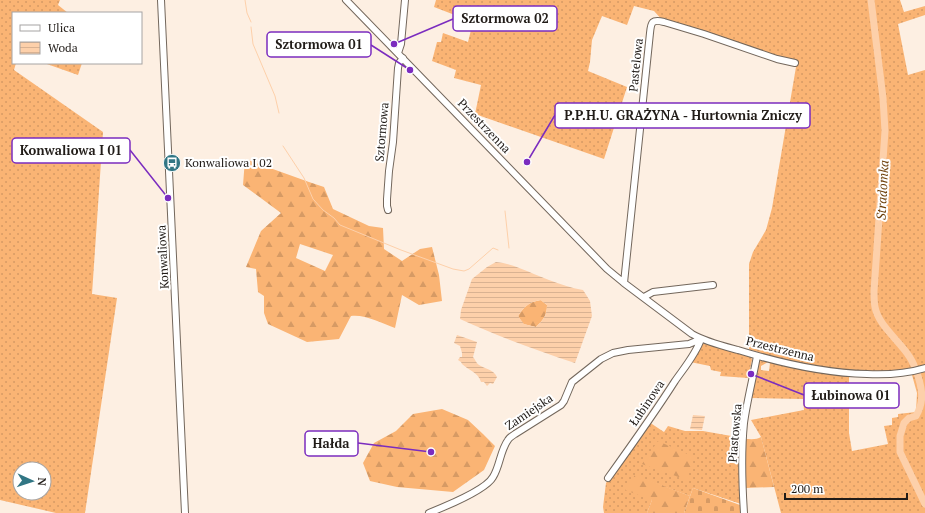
<svg xmlns="http://www.w3.org/2000/svg" width="925" height="513" viewBox="0 0 925 513" font-family="'PT Serif',serif">
<style>
.grass{fill:url(#grass-dots);fill-rule:evenodd}
.forest{fill:url(#forest-firs);fill-rule:evenodd}
.cemetery{fill:url(#cemetery-stones)}
.water{fill:url(#water-rules);fill-rule:evenodd}
.lines{fill:none;stroke-linecap:round;stroke-linejoin:round}
.stream{stroke:#fdd0aa;stroke-width:1}
.river{stroke:#fdd0aa;stroke-width:7}
.minor-casing{stroke:#73675c;stroke-width:8}
.minor{stroke:#fff;stroke-width:6}
.labels{text-anchor:middle;stroke-width:4;stroke-linejoin:round;paint-order:stroke}
.street-label{font-size:12px;fill:#211c18;stroke:#fff}
.poi-label{font-size:12px;fill:#211c18;stroke:#fff;text-anchor:start}
.water-label{font-size:13px;font-style:italic;fill:#6c3e08;stroke:#fff}
.leader{fill:none;stroke:#7b2cbf;stroke-width:1.5}
.callout-dot{fill:#7b2cbf;stroke:#fff;stroke-width:1.5}
.callout{fill:#fff;stroke:#7b2cbf;stroke-width:1.5}
.callout-label{font-size:13px;text-anchor:middle;font-weight:bold;fill:#211c18}
</style>
<defs>
<pattern id="grass-dots" width="8" height="8" patternUnits="userSpaceOnUse"><rect width="8" height="8" fill="#fab474"/><path d="M2 2h.1M6 6h.1" fill="none" stroke="#d69a64" stroke-width="1.8" stroke-linecap="round"/></pattern>
<pattern id="forest-firs" width="22" height="20" patternUnits="userSpaceOnUse"><rect width="22" height="20" fill="#fab474"/><path d="M5 1l3.5 6h-7zM16 11l3.5 6h-7z" fill="#d69a64"/></pattern>
<pattern id="cemetery-stones" width="16" height="16" patternUnits="userSpaceOnUse"><rect width="16" height="16" fill="#fab474"/><path d="M2 7V4a2 2 0 0 1 4 0v3zM10 15v-3a2 2 0 0 1 4 0v3z" fill="#d69a64"/></pattern>
<pattern id="water-rules" width="6" height="5" patternUnits="userSpaceOnUse"><rect width="6" height="5" fill="#fdd0aa"/><path d="M0 2.5h6" fill="none" stroke="#d9b292"/></pattern>
</defs>
<rect width="100%" height="100%" fill="#fdefe2"/>
<path class="grass" d="M0,0H60L58,5L68,13H13V63H16L14,70L103,132L92,294L117,298L85,513H56L0,500ZM20,469H44V493H20Z
M436,0H900L904,12L925,6V15L898,24L908,75L925,70V365L904,371L870,372L832,370L785,360L751,350L749,349V264L753,252L766,230L772,208L796,67L795,63L664,22L654,11L634,6L627,25L602,16L592,40L590,62L588,71L627,87L604,159L475,114L481,85L454,78L456,70L432,61L437,42H441L443,33L468,42L473,22L434,7Z
M44,63H82L78,75Z
M705,343L751,356L752,360L748,378L720,376L721,372L711,370L710,366L690,362L702,344Z
M763,359L767,360L768,362L761,366V370L769,371L770,363L772,361L849,375V433L852,451L888,444L884,426L892,425V418L898,417V414L916,412L917,393L912,375L923,372V371L925,370V513H781L761,437L751,420L804,410L803,399L752,398L758,364L759,361Z
M649,422L664,432L668,426L685,431H703L737,437V445L741,504L693,488L690,496L635,476L652,500L647,513H604L603,507L606,483Z"/>
<path class="forest" d="M245,159L309,182L324,187L333,209L369,226L383,228L384,249L402,261L420,249L432,247L439,275L442,301L419,305L402,295L395,328C382,323 364,314 351,316L339,339L307,342L268,324L264,313V296L258,292L256,269L246,267L261,231L281,213L243,185ZM300,244L333,255L325,271L296,258Z
M541,300L542,301L547,305C547,316 543,320 536,327L523,324L518,316C524,307 528,302 541,300Z
M442,409L468,420L483,434L495,446L484,470L453,492L397,487L370,481L363,463L374,443L396,431L413,414Z
M761,437L774,487L745,488L744,460L745,439C750,439 757,440 761,437Z
M658,441L694,457L687,480L642,464Z
M635,475L690,496L684,513H647L652,500L625,490Z"/>
<path class="cemetery" d="M693,488L740,505V513H684Z"/>
<path class="water" d="M496,262C515,264 532,274 549,280C560,284 571,288 583,290L585,293L590,301L592,316L575,363C536,350 497,336 460,319L461,310L472,279L487,267ZM540,300L542,301L547,305C547,316 543,320 536,327L524,324L518,316C524,307 529,302 540,300Z
M457,335L477,342L473,357C475,359 476,363 479,365C485,369 493,369 497,377L493,384L490,383L487,386L484,382H481C478,372 468,370 462,364L461,362L458,360L460,357H462V353L460,346L454,343Z
M693,415L705,416L702,430L690,429Z"/>
<g class="lines">
<path class="stream" d="M245,0L247,13L251,22
M251,27L253,44L275,96L279,113
M283,146L304,178L313,199L323,210L334,218L340,225L401,250L453,269L464,271L469,269L493,248L498,250
M505,211L509,248"/>
<path class="river" d="M871,0L883,98L885,131L874,291C874,296 874,302 875,307C879,329 908,346 915,368
M916,370C922,387 925,401 916,416L909,418L904,423L900,436V452L925,504"/>
<defs>
<path id="minor" d="M161,0L185,513
M346,0L607,269L624,283L692,334C706,342 723,346 738,350C780,363 823,373 867,374C888,375 905,374 925,368
M398,53L401,44L405,0
M388,210L387,206V199L389,171L393,142L398,68L399,63L403,58
M624,283L650,33C651,22 652,19 664,22L704,34L777,59L795,63
M644,297L653,292L713,285
M608,478C631,446 654,414 675,381C684,368 696,354 701,339
M429,513C444,507 486,490 493,477C500,466 500,451 508,440C509,438 512,436 515,434L561,405L564,401L572,382L601,359L613,353L628,350L689,344L701,339
M744,513C742,483 741,453 744,423C747,401 753,378 757,356"/>
</defs>
<use href="#minor" class="minor-casing"/>
<use href="#minor" class="minor"/>
</g>
<defs>
<symbol id="bus-disc" viewBox="-11 -11 22 22"><circle r="9.5" fill="#317684" stroke="#fff"/><path d="M-5-6H5V4H4V6H2V4H-2V6H-4V4H-5ZM-3.5-4V0h7V-4ZM-3.5 1.2v1.5H-2V1.2ZM2 1.2v1.5H3.5V1.2Z" fill="#fff"/></symbol>
</defs>
<g fill-rule="evenodd">
<use href="#bus-disc" x="162" y="153" width="20" height="20"/>
</g>
<g class="labels">
<g class="street-label">
<text transform="translate(636 65) rotate(-84)" y="4">Pastelowa</text>
<text transform="translate(484 126) rotate(46)" y="4">Przestrzenna</text>
<text transform="translate(382 132) rotate(-85)" y="4">Sztormowa</text>
<text transform="translate(163 257) rotate(-93)" y="4">Konwaliowa</text>
<text transform="translate(780 349) rotate(14)" y="4">Przestrzenna</text>
<text transform="translate(647 403) rotate(-56)" y="4">Łubinowa</text>
<text transform="translate(529 412) rotate(-34)" y="4">Zamiejska</text>
<text transform="translate(735 433) rotate(-85)" y="4">Piastowska</text>
</g>
<g class="poi-label">
<text x="185" y="167">Konwaliowa I 02</text>
</g>
<g class="water-label">
<text transform="translate(882 190) rotate(-87)" y="5">Stradomka</text>
</g>
</g>
<path class="leader" d="M394 44L453 19M410 70L371 45M527 162L555 115M168 198L130 150M751 374L804 395M431 452L358 443"/>
<g class="callout-dot">
<circle cx="394" cy="44" r="4"/>
<circle cx="410" cy="70" r="4"/>
<circle cx="527" cy="162" r="4"/>
<circle cx="168" cy="198" r="4"/>
<circle cx="751" cy="374" r="4"/>
<circle cx="431" cy="452" r="4"/>
</g>
<g class="callout">
<rect x="453" y="6" width="104" height="25" rx="4"/>
<rect x="267" y="32" width="104" height="25" rx="4"/>
<rect x="555" y="103" width="255" height="25" rx="4"/>
<rect x="12" y="138" width="118" height="25" rx="4"/>
<rect x="804" y="383" width="95" height="25" rx="4"/>
<rect x="305" y="431" width="53" height="25" rx="4"/>
</g>
<g class="callout-label">
<text x="505" y="23">Sztormowa 02</text>
<text x="319" y="49">Sztormowa 01</text>
<text x="683" y="120">P.P.H.U. GRAŻYNA - Hurtownia Zniczy</text>
<text x="71" y="155">Konwaliowa I 01</text>
<text x="851" y="400">Łubinowa 01</text>
<text x="331" y="448">Hałda</text>
</g>
<rect x="12" y="12" width="130" height="52" fill="#ffffff" stroke="#a6a4a3"/>
<rect x="20" y="25" width="20" height="6" fill="#ffffff" stroke="#a6a4a3"/>
<text x="48" y="32" font-size="12" fill="#211c18">Ulica</text>
<rect x="20" y="42" width="20" height="12" fill="url(#water-rules)" stroke="#a6a4a3"/>
<text x="48" y="52" font-size="12" fill="#211c18">Woda</text>
<g transform="translate(32 481) rotate(93)"><circle r="19" fill="#ffffff" stroke="#a6a4a3"/>
<path d="M0-3L7 15L0 10L-7 15Z" fill="#317684"/>
<text y="-6" font-size="11" font-weight="bold" text-anchor="middle" fill="#211c18">N</text>
</g>
<path d="M785 493v6h122v-6" fill="none" stroke="#211c18" stroke-width="2"/>
<text x="791" y="493" font-size="12" fill="#211c18" stroke="#ffffff" stroke-width="3" paint-order="stroke">200 m</text>
</svg>
